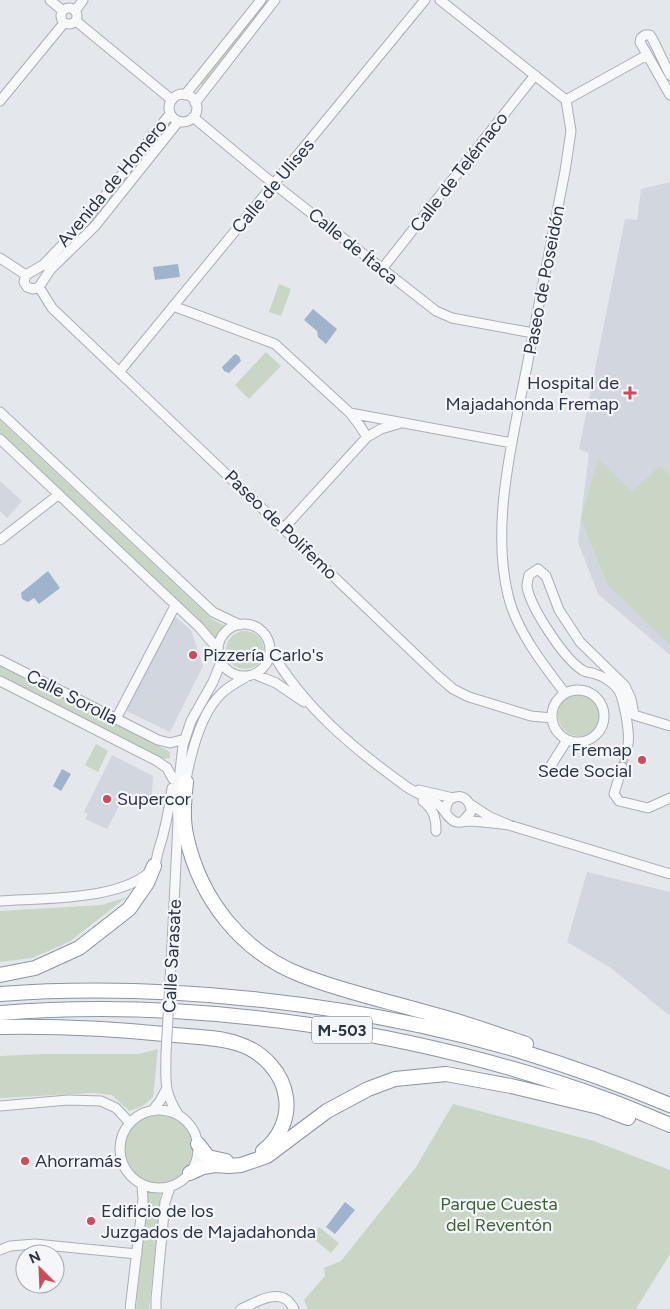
<svg xmlns="http://www.w3.org/2000/svg" width="670" height="1309" viewBox="0 0 670 1309" font-family="Figtree,sans-serif">
<style>
.built{fill:#d2d6de}
.green{fill:#c9d6c5}
.water{fill:#9fb4cc}
.lines{fill:none;stroke-linecap:round;stroke-linejoin:round}
.minor-tunnel{stroke:#bfc3cb;stroke-width:9;stroke-dasharray:9 4.5;stroke-linecap:butt}
.minor-casing{stroke:#a9aeb7;stroke-width:11}
.highway-casing{stroke:#8b94a3;stroke-width:16}
.minor{stroke:#f7f8fa;stroke-width:9}
.highway{stroke:#fff;stroke-width:14}
.minor-bridge-casing{stroke:#a9aeb7;stroke-width:11;stroke-linecap:butt}
.minor-bridge{stroke:#f7f8fa;stroke-width:9}
.poi-dot{fill:#d1495b;stroke:#f4f6f9;stroke-width:2}
.labels{text-anchor:middle;stroke-width:4.5;stroke-linejoin:round;paint-order:stroke}
.shield{fill:#f4f6f9;stroke:#676e7b;stroke-width:1}
.shield-label{font-size:16px;font-weight:bold;fill:#2b3445}
.street-label{font-size:18px;fill:#2b3445;stroke:#f4f6f9}
.poi-label{font-size:18px;fill:#2b3445;stroke:#f4f6f9;text-anchor:start}
.park-label{font-size:18px;fill:#3f6138;stroke:#f4f6f9}
</style>
<rect width="100%" height="100%" fill="#e4e7ec"/>
<path class="built" d="M670,182V655L598,594L578,542L589,453L579,449L625,219L637,220L641,189Z
M0,481L22,501L7,518L0,511Z
M172,618H177L191,630L203,666L170,732L124,710Z
M112,755L153,776L151,805L126,793L107,829L85,819L88,814L84,812Z
M587,872L670,892V1016L611,968L567,942Z"/>
<path class="green" d="M266,0H270L202,85L200,83Z
M162,129L165,132L94,224L53,265L50,262Z
M279,284L291,289L281,316L269,312Z
M266,352L281,366L249,399L235,385Z
M0,420L212,619L225,626L215,637L0,433Z
M598,459L632,492L660,466L670,475V645L608,585L581,519Z
M226 650a19 19 0 1 1 38 0a19 19 0 1 1-38 0Z
M0,665L167,750L170,753V758L164,759L0,676Z
M558 715a21 21 0 1 1 42 0a21 21 0 1 1-42 0Z
M96,744L108,751L98,772L85,765Z
M127,897L69,942L32,958L0,962V911L102,905Z
M158,1049L153,1097C147,1104 138,1109 129,1111L112,1095L93,1093L0,1098V1056L44,1054H139Z
M453,1104L594,1141L670,1170V1254L636,1309H308L304,1300L325,1276L324,1268L341,1261L416,1167Z
M125 1149a34 34 0 1 1 68 0a34 34 0 1 1-68 0Z
M148,1192L161,1193L149,1309H136Z
M319,1227L339,1243L331,1253L311,1237Z"/>
<path class="water" d="M178,264L180,277L155,280L153,267Z
M313,309L337,329L326,344L318,337L317,331L304,320Z
M235,354L239,356L241,361L229,373L224,371L222,367Z
M48,571L60,588L39,604L34,598L28,602L22,599L21,593Z
M62,769L71,774L61,791L53,786Z
M345,1202L355,1210L335,1234L326,1227Z"/>
<g class="lines">
<path class="minor-tunnel" d="M622,767L628,744"/>
<defs>
<path id="minor" d="M50,0L63,11
M440,0L566,100L571,131L565,171C552,237 539,304 526,371C512,442 491,525 508,595C516,630 544,666 565,693
M61 16a8 8 0 1 1 16 0a8 8 0 1 1-16 0Z
M75,11L83,0
M76,21L172,100
M670,75L653,40L650,35H645L641,38L640,42L670,95
M169 108a14 14 0 1 1 28 0a14 14 0 1 1-28 0Z
M185,95L261,0
M566,100L647,55
M0,101L64,23
M195,103L275,0
M193,117L264,176L436,311L452,318L533,333
M0,258L26,275
M382,269L535,75
M26,275L24,282L27,287L33,289L39,287L50,270L95,226L178,122
M26,275L43,265L86,220L170,114
M39,287L52,308L438,676L453,689L469,697L531,716L552,718
M173,306L275,344L350,413L360,426L367,437
M120,371L425,0
M0,412L213,612L240,625
M350,413L512,443
M0,439L199,627L218,649
M284,528L367,437L381,429L398,424
M0,540L58,495
M218 650a26 26 0 1 1 52 0a26 26 0 1 1-52 0Z
M270,649C302,706 354,749 407,787C417,794 431,798 440,806C446,811 447,819 456,822C460,823 466,821 471,821C484,822 496,823 509,825
M0,660L158,740L170,743L185,739
M254,674L276,683L304,702
M0,681L157,761L167,768L173,779
M552 716a26 26 0 1 1 52 0a26 26 0 1 1-52 0Z
M116,719L175,606
M628,744C630,734 624,696 617,688C612,682 603,676 595,674C592,672 587,673 584,671C565,661 531,608 527,587C527,583 528,579 529,575L538,569L546,576L559,610L580,642L625,686L631,699L634,715L670,726
M550,767L567,740
M622,767L614,794L619,801L648,808L670,798
M185,785C190,757 200,713 222,693C229,686 239,681 248,676
M419,790L453,798
M423,801C434,810 436,818 436,831
M470,804L490,817L509,825L670,874
M446,812C444,792 471,791 471,812L463,821
M0,901C40,898 128,901 154,867C156,863 157,856 158,852C165,831 169,811 172,788
M172,945L178,822L177,798L183,745L191,721L213,682L221,662
M166,1053C166,1079 163,1091 178,1114
M0,1106L68,1100L101,1101L116,1108L130,1123
M120 1149a39 39 0 1 1 78 0a39 39 0 1 1-78 0Z
M152,1111L160,1101L166,1090
M0,1250L10,1246L35,1244L137,1254
M130,1309L143,1200L142,1185
M156,1309V1299L165,1202L170,1187
M241,1309C253,1304 274,1290 287,1300C290,1302 292,1306 294,1309"/>
<path id="highway" d="M186,782C184,801 182,820 187,839C201,900 242,952 301,975C344,992 388,1001 432,1014C464,1022 495,1034 526,1044
M0,975L35,968L79,948L129,909L147,883L154,866
M0,994C166,982 357,1003 517,1050C569,1066 620,1084 670,1105
M0,1013C198,997 417,1031 603,1098C626,1106 648,1116 670,1125
M0,1027C58,1026 117,1029 175,1035C196,1037 219,1037 239,1044C263,1052 283,1073 286,1098C289,1118 279,1139 263,1151
M198,1144L208,1157L226,1161
M190,1173L203,1167L215,1165L229,1166L241,1165L267,1156L327,1111L368,1089L395,1079L446,1074L511,1086L599,1107L628,1118"/>
</defs>
<use href="#minor" class="minor-casing"/>
<use href="#highway" class="highway-casing"/>
<use href="#minor" class="minor"/>
<use href="#highway" class="highway"/>
<defs>
<path id="minor-bridge" d="M166,1053L172,945"/>
</defs>
<use href="#minor-bridge" class="minor-bridge-casing"/>
<use href="#minor-bridge" class="minor-bridge"/>
</g>
<g class="poi-dot">
<path d="M627.5 385.5h5v5h5v5h-5v5h-5v-5h-5v-5h5z"/>
<circle cx="193" cy="655" r="5"/>
<circle cx="642" cy="760" r="5"/>
<circle cx="107" cy="799" r="5"/>
<circle cx="25" cy="1161" r="5"/>
<circle cx="91" cy="1221" r="5"/>
</g>
<g class="labels">
<rect class="shield" x="312" y="1016.5" width="60" height="27" rx="4"/>
<g class="shield-label">
<text x="342" y="1036">M-503</text>
</g>
<g class="street-label">
<text transform="translate(459 172) rotate(-52)" y="6">Calle de Telémaco</text>
<text transform="translate(112 183) rotate(-50)" y="6">Avenida de Homero</text>
<text transform="translate(273 186) rotate(-50)" y="6">Calle de Ulises</text>
<text transform="translate(353 246) rotate(39)" y="6">Calle de Ítaca</text>
<text transform="translate(544 280) rotate(-79)" y="6">Paseo de Poseidón</text>
<text transform="translate(281 525) rotate(44)" y="6">Paseo de Polifemo</text>
<text transform="translate(72 697) rotate(27)" y="6">Calle Sorolla</text>
<text transform="translate(172 956) rotate(-87)" y="6">Calle Sarasate</text>
</g>
<g class="poi-label">
<text x="619" y="389" text-anchor="end">Hospital de<tspan x="619" dy="21">Majadahonda Fremap</tspan></text>
<text x="203" y="661">Pizzería Carlo's</text>
<text x="632" y="756" text-anchor="end">Fremap<tspan x="632" dy="21">Sede Social</tspan></text>
<text x="117" y="805">Supercor</text>
<text x="35" y="1167">Ahorramás</text>
<text x="101" y="1217">Edificio de los<tspan x="101" dy="21">Juzgados de Majadahonda</tspan></text>
</g>
<g class="park-label">
<text x="499" y="1210">Parque Cuesta<tspan x="499" dy="21">del Reventón</tspan></text>
</g>
</g>
<g transform="translate(40 1269) rotate(336)"><circle r="24" fill="#f4f6f9" stroke="#a4a8b1"/>
<path d="M0-4L9 19L0 12L-9 19Z" fill="#d1495b"/>
<text y="-8" font-size="14" font-weight="bold" text-anchor="middle" fill="#2b3445">N</text>
</g>
</svg>
